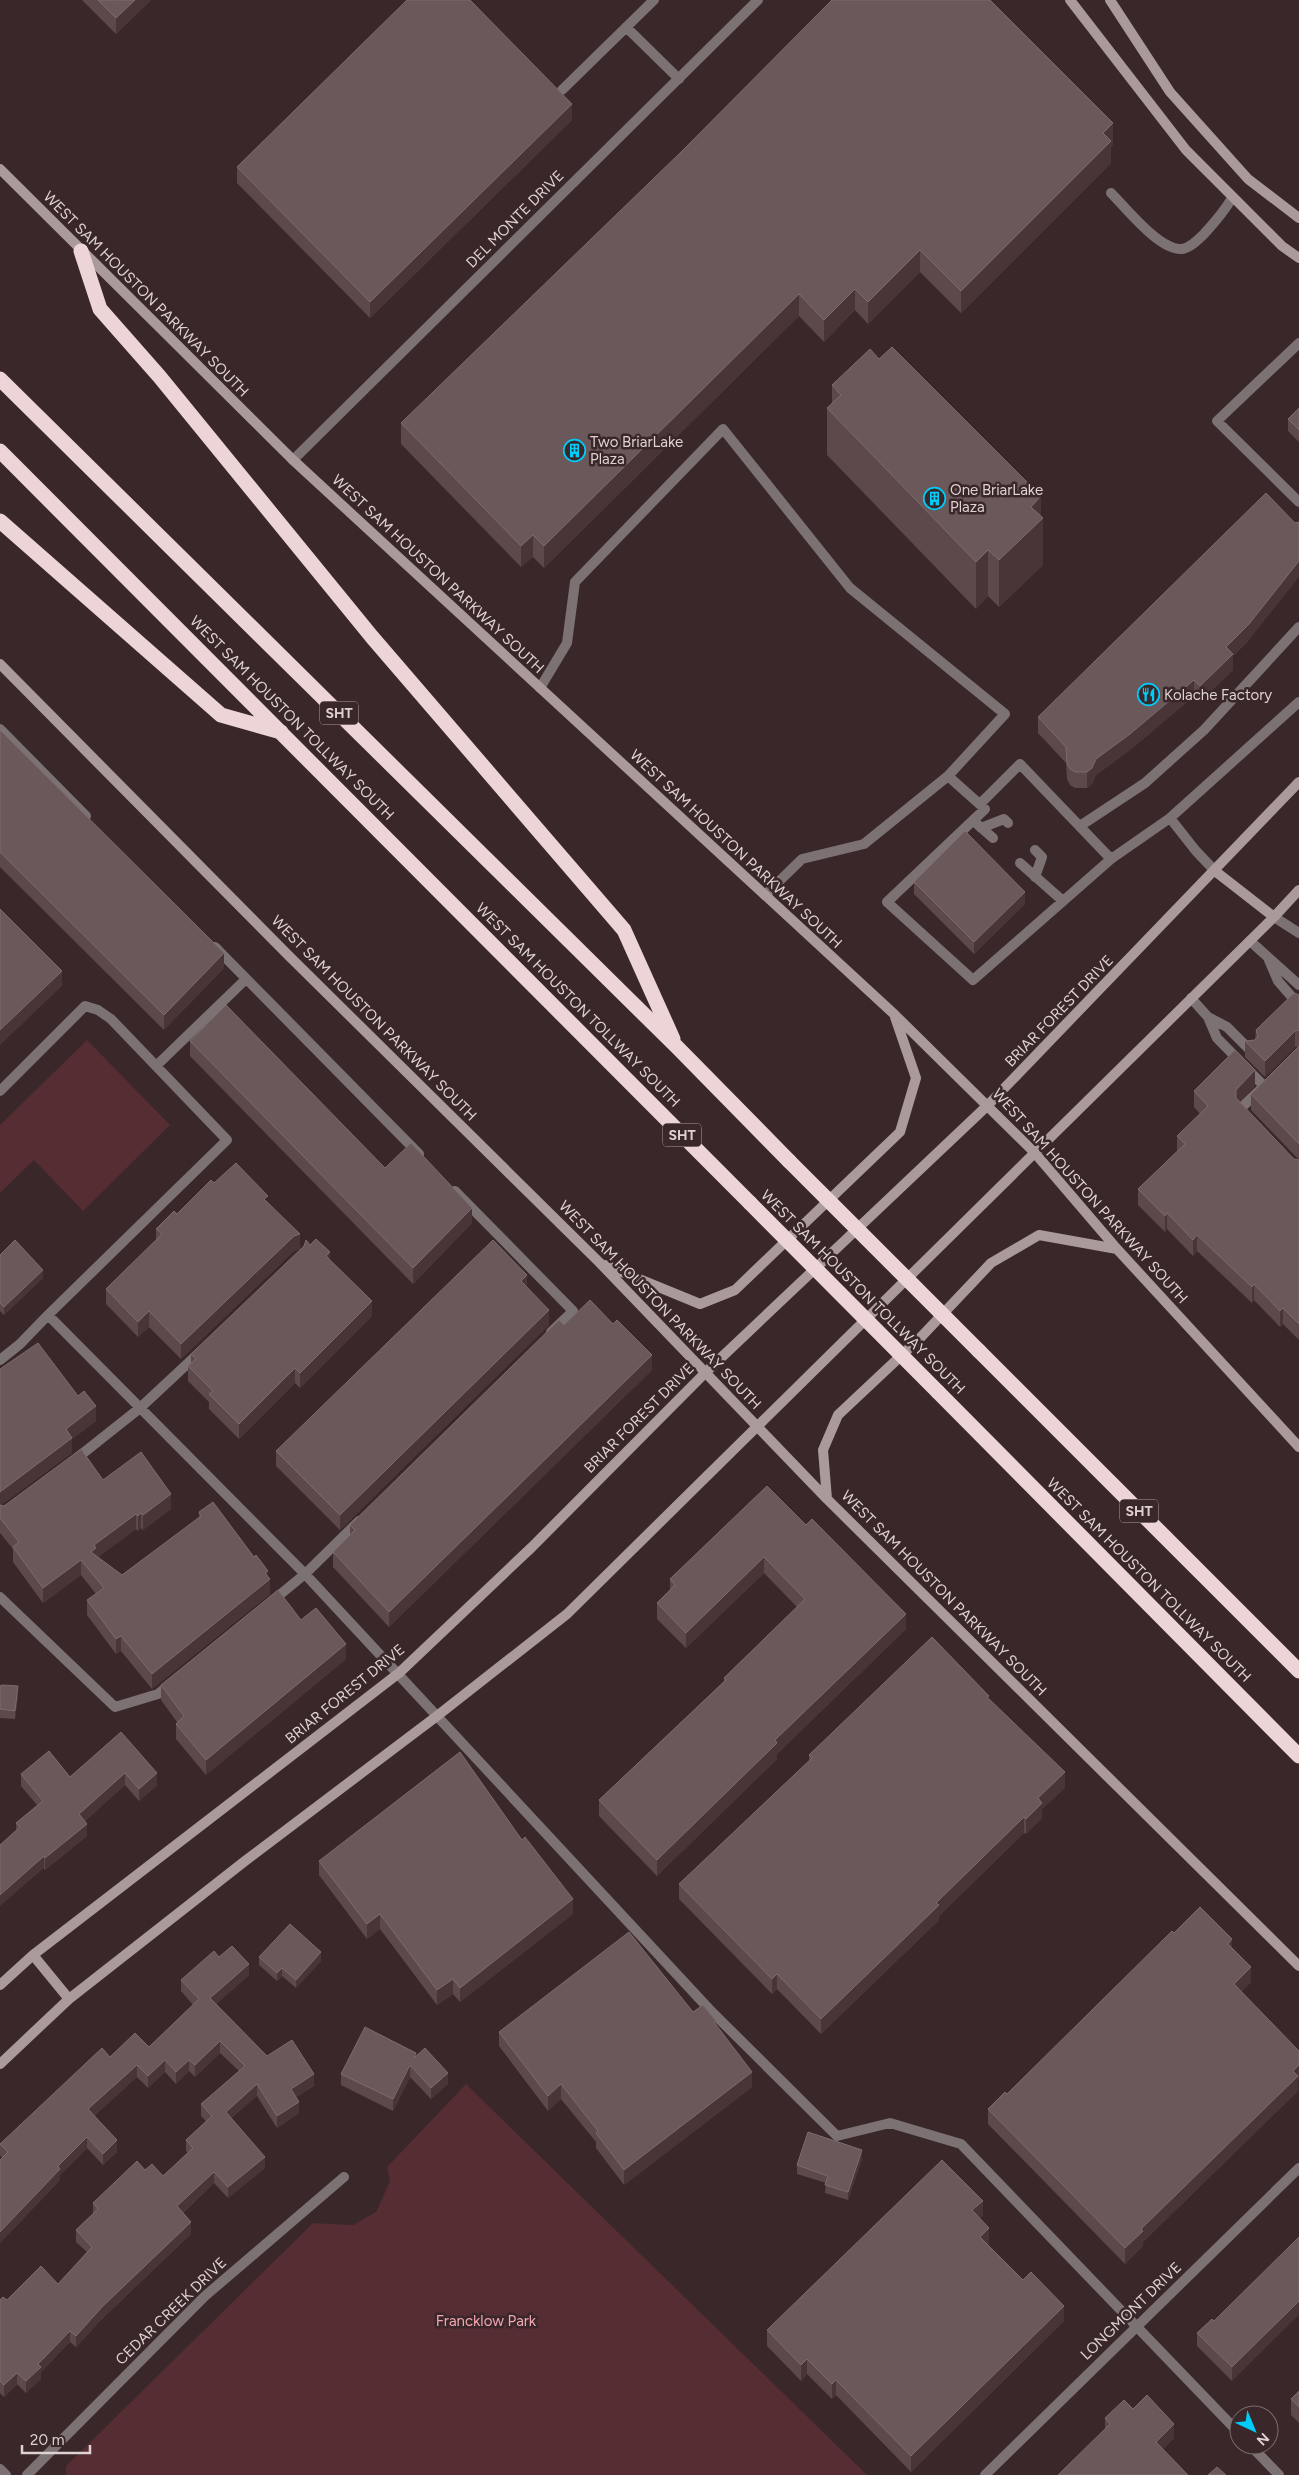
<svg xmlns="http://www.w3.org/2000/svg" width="1299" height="2475" viewBox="0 0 1299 2475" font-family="Figtree,sans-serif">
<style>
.green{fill:#552d33}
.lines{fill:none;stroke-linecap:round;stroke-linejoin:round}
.lane{stroke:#7c7273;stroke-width:10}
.street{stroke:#7c7273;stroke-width:10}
.secondary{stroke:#aa9a9b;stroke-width:10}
.highway{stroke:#edd4d6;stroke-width:15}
.highway-bridge{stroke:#edd4d6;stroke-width:15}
.wall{fill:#5d494b}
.shaded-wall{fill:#493537}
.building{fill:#6b585a;stroke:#7d6b6d}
.labels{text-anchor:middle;stroke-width:5;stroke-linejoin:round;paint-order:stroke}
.shield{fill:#392729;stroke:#ad9fa0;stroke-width:1}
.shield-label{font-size:14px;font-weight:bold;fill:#dfd2d3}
.street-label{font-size:15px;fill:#dfd2d3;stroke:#392729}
.poi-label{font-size:15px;fill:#dfd2d3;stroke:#392729;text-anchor:start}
.park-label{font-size:15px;fill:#f4a5ae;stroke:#392729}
</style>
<rect width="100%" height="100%" fill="#392729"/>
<path class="green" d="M87,1040L170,1125L83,1211L34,1160L0,1193V1125Z
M466,2084L867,2475H66V2466L313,2223L353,2225L376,2212L390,2181L387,2167Z"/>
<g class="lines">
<path class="lane" d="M626,27L679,79
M562,90L654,0
M1111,193C1127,209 1160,251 1182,249C1190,248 1198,240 1204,234C1215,222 1224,212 1232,198
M1299,343L1217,421L1299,502
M540,688L567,643L575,582L723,429L850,588L1005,714L948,776
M0,729L86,816
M980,804L1020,764L1111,859
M1170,818L1196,851L1215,871
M977,824L993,838
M1080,826L1145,783L1204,730L1299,627
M981,828L1004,819L1008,823
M1035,850L1042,857L1035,877
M1020,863L1063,901
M765,895L802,859L864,844L948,776L985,809L887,902L973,980L1111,859L1170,818L1299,702
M1274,917L1299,933
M1250,941L1299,985
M215,947L419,1154
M1269,960L1278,981L1298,1004
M1191,998L1208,1017L1217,1038L1264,1086
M1208,1017L1227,1027L1251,1051
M156,1066L246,979
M0,1091L85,1006L98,1010L111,1019L227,1140L48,1315L305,1574L710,2010L837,2136L890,2123L961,2144L1239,2433
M1245,1116L1241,1110L1242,1107L1260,1090
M455,1191L573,1311L551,1332
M0,1360L20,1344L48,1315
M72,1462L140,1408L200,1352
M0,1597L115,1707L158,1694L170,1684
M271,1602L305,1574L359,1521
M1250,2445L1279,2475"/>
<path class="street" d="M293,460L758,0
M0,2469L6,2475
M27,2475L205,2296L344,2177
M985,2475L1299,2168"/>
<path class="secondary" d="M1070,0L1186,150L1282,246L1299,258
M1110,0L1170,92L1248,179L1299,218
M0,169L293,460L894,1014L1034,1152L1117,1249L1299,1447
M0,664L288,955L599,1262L827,1499L1299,1966
M1215,871L1274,917
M605,1265L700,1304L735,1290L900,1132L916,1078L895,1017
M827,1499L823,1450L838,1415L921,1337L991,1263L1039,1235L1117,1249
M33,1955L69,1999
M0,1985L33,1955L399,1673L532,1547L706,1372L988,1105L1299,782
M0,2064L69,1999L245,1861L437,1716L567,1614L1274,917L1299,890"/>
<path class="highway" d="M81,251L100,309L159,376L372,637L624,930L673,1039
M0,379L677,1047L789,1161
M0,451L750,1203
M0,521L221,715L281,732
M979,1351L1299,1671
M938,1392L1299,1756"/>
<path class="highway-bridge" d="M789,1161L979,1351
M750,1203L938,1392"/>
</g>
<path class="wall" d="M82,0H151L116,34Z
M572,120L370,318L237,183V167Z
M1113,145L1111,147V163L961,313L920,272L868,324L855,310L824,342L799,316L544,568L533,557L521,567L401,444V423Z
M832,385L1041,517L1043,565L999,607L988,596L976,609L827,455V408L832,404Z
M1299,408V442L1288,431V419Z
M1249,640L1233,656V670L1200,702L1194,696L1130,750L1096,775L1092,784L1087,788H1075L1070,785L1067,779L1066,763L1038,733V717Z
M0,730L224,968L164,1030L0,867Z
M914,882L1025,904L974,954L914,894Z
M1299,995V1160L1251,1110V1094L1299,1046L1295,1047L1265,1077L1245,1057V1041L1255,1040L1256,1030Z
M190,1041L385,1168L472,1223L413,1284L190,1056Z
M1255,1086L1239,1102L1294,1159L1299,1160V1340L1283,1324L1280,1327L1254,1300L1252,1303L1197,1251L1193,1256L1167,1229L1165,1232L1138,1205V1189L1177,1151V1136L1200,1114L1194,1107V1091Z
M214,1183L268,1202L300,1249L294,1251L181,1359L149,1327L138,1337L106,1304V1289L156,1240V1229L177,1214Z
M310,1245L330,1260L372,1316L300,1388L295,1383L239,1439L209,1409V1402L188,1381V1366L191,1364V1354Z
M0,1255L43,1278L4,1315L0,1311Z
M527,1288L549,1325L340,1530L276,1466V1451Z
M564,1325L652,1370L389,1627L333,1567V1552L350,1536V1525Z
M0,1369L96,1421L72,1439V1453L1,1505L4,1506L103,1480L171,1509L143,1530L141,1528L138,1531L136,1529L98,1557L122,1575L199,1518V1512L268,1576L270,1594L152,1689L121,1651L116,1654L87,1615V1600L96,1594L81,1575L43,1603L13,1562V1549L0,1533Z
M767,1486L906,1629L777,1754V1759L657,1876L599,1816V1800L724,1681V1678L797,1607L764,1573L686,1648L657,1619V1603L670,1591V1579Z
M301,1620L346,1659L206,1775L176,1739V1724L177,1722L161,1700V1685Z
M0,1686L18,1695L15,1719L0,1718Z
M989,1699L1065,1788L1042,1809V1818L1026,1834L1024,1833L939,1916V1920L821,2034L777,1989L772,1994L679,1899V1884L809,1761V1755Z
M121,1732L157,1785L139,1801L125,1785L85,1821L87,1836L45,1870L16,1830V1823L37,1805L21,1786V1774L70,1777Z
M319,1861L573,1914L460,2002L453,1994L437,2005L380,1929L367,1939L319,1875Z
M1174,1933L1232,1948L1251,1982L1241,1992L1299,2051V2080L1298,2081V2091L1143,2242V2246L1125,2264L988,2124V2109L1007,2094Z
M219,1957L249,1975L216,2004L267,2056L314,2086L296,2097L299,2113L277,2128L257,2096L231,2118L265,2168L228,2198L214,2183L183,2213L191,2234L102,2319L76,2347L70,2342L41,2372V2379L26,2393L17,2384L4,2397L0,2393V2300H7L58,2284L87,2252L76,2242V2230L93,2214V2203L145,2170L163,2176L188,2153L186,2151V2140L206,2121L201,2116V2104L239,2071L220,2053L195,2077L189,2071L176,2084L165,2072L148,2088L137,2077L94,2116L117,2152L103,2165L87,2148L60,2175V2180L0,2243V2160L2,2158L0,2155V2144L110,2057L149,2047L193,2005L181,1991V1980Z
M259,1957L321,1961L296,1988L282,1976L277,1981L259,1965Z
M693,2012L716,2024L752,2087L624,2185L596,2148V2142L561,2099L548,2111L499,2046V2032Z
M416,2056L448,2084L431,2099L410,2077L393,2111L341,2085V2074Z
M862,2159L848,2200L825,2193L826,2183L797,2174V2165Z
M983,2216L980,2218L989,2243L988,2245L1064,2321L911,2472L836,2395L832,2399L807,2374L801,2381L767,2346V2330Z
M1299,2237L1232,2381L1197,2346V2333L1214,2321Z
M1299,2391V2423L1291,2415V2399Z
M1133,2409L1174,2438L1163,2449L1105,2428V2418Z"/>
<path class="shaded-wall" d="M135,0H151L116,34V18Z
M572,104V120L370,318V302Z
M1113,123V145L1111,147V163L961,313V291L1103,133Z
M920,250V272L868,324V302Z
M855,289V310L824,342V320Z
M799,294V316L544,568V546Z
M1041,496V520L1043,518V565L999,607V560L1031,507Z
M533,535V557L521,567V546Z
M988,550V596L976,609V562Z
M1299,561V577L1249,640L1233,656V670L1200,702V686L1226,647Z
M1194,680V696L1130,750L1096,775L1092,784L1087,788V772L1096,759Z
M1025,892V904L974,954V942Z
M224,953V968L164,1030V1015Z
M62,971V986L0,1045V1030Z
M1295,1031V1047L1265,1077V1061Z
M1255,1070V1086L1236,1106V1090Z
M472,1208V1223L413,1284V1268Z
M1167,1213V1229L1165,1232V1216Z
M300,1234V1249L294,1251L181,1359V1344L294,1236Z
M1197,1235V1251L1193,1256V1240Z
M330,1252V1267L326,1256Z
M43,1270V1278L4,1315V1307Z
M527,1275V1290L521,1281Z
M1254,1284V1300L1252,1303V1287Z
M372,1301V1316L300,1388V1373Z
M1283,1308V1324L1280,1327V1311Z
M549,1310V1325L340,1530V1515Z
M149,1311V1327L138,1337V1322Z
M652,1355V1370L389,1627V1612Z
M295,1368V1383L239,1439V1424Z
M96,1406V1421L72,1439V1453L0,1506V1492L66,1429Z
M171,1494V1509L143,1530V1515Z
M141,1513V1528L138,1531V1516Z
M136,1514V1529L96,1559L91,1552L94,1545Z
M764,1557V1573L686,1648V1633Z
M81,1560V1575L43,1603V1588Z
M268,1571V1581L270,1579V1594L152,1689V1674Z
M906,1614V1629L777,1754V1759L657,1876V1860L775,1740Z
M121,1636V1651L116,1654V1639Z
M346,1644V1659L206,1775V1760Z
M18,1686V1695L15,1719V1711Z
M1065,1772V1788L1042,1809V1818L1026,1834V1819L1038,1798Z
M125,1773V1785L79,1826V1814Z
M157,1773V1785L139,1801V1789Z
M1024,1817V1833L939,1916V1920L821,2034V2019L936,1903Z
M87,1824V1836L45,1870V1858Z
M44,1856V1868L0,1906V1895Z
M573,1899V1914L460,2002V1988Z
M380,1914V1929L367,1939V1924Z
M1232,1939V1955L1228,1944Z
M321,1952V1961L296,1988V1980Z
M249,1964V1975L210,2010V1998Z
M1251,1967V1982L1234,2000V1984Z
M282,1968V1976L277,1981V1973Z
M777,1974V1989L772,1994V1979Z
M453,1979V1994L437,2005V1990Z
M220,2041V2053L195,2077V2065Z
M165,2060V2072L148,2088V2076Z
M189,2060V2071L176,2084V2072Z
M137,2065V2077L88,2121V2109Z
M410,2065V2077L393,2111V2099Z
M1299,2065L1298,2091L1143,2242V2246L1125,2264V2248L1141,2229Z
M752,2072V2087L624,2185V2170Z
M448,2073V2084L431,2099V2088Z
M314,2074V2086L291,2101V2089Z
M257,2084V2096L226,2123V2112Z
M561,2084V2099L548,2111V2096Z
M299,2102V2113L277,2128V2116Z
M87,2137V2148L60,2175V2180L0,2243V2232L58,2166Z
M117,2140V2152L103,2165V2154Z
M862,2150V2159L848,2200V2192Z
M265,2157V2168L228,2198V2187Z
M214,2172V2183L177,2218V2206Z
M983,2201V2216L972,2226V2210Z
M191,2222V2234L102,2319L76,2347V2336L102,2307Z
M989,2228V2243L980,2252V2237Z
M1299,2301V2315L1232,2381V2367Z
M1064,2306V2321L911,2472V2456Z
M70,2331V2342L41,2372V2379L26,2393V2381L38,2364Z
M807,2359V2374L801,2381V2365Z
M17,2373V2384L4,2397V2385Z
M836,2380V2395L832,2399V2384Z
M1174,2424V2438L1156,2456V2442Z"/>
<path class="building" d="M98,0H135L116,18Z
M407,0H470L572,104L370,302L237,167Z
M832,0H990L1113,123L1103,133L1111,141L961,291L920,250L868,302L855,289L824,320L799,294L544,546L533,535L521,546L401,423L681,152Z
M892,347L1041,496L1031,507L1043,518L999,560L988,550L976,562L827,408L841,395L832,385L870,349L879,359Z
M1299,408V430L1288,419Z
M1266,493L1295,523L1299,522V561L1249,624L1226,647L1233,654L1200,686L1194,680L1130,734L1096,759L1092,768L1087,772H1075L1070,769L1067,763L1066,747L1038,717Z
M0,730L224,953L164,1015L0,852Z
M965,831L1025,892L974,942L914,882Z
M0,909L62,971L0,1030Z
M1294,993L1299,995V1030L1295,1031L1265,1061L1245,1041L1255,1040L1258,1036L1256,1030Z
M226,1005L385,1168L411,1143L472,1208L413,1268L190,1041Z
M1299,1046V1144L1251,1094Z
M1235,1050L1255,1070L1236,1090V1098L1294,1159L1299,1160V1324L1283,1308L1280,1311L1254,1284L1252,1287L1197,1235L1193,1240L1167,1213L1165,1216L1138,1189L1185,1144L1177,1136L1208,1106L1194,1091Z
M236,1163L268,1196L264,1199L300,1234L294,1236L181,1344L149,1311L138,1322L106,1289L162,1234L156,1229L174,1211L177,1214L211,1180L214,1183Z
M316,1239L330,1252L326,1256L372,1301L300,1373L295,1368L239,1424L209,1394L213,1391L188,1366L196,1359L191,1354L304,1246L306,1240L310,1245Z
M15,1240L43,1270L4,1307L0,1303V1255Z
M493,1240L527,1275L521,1281L549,1310L340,1515L276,1451Z
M590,1300L613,1324L617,1320L652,1355L389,1612L333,1552L355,1530L350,1525L559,1320L564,1325Z
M38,1343L78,1396L84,1391L96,1406L66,1429L72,1438L0,1492V1369Z
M81,1449L103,1480L141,1452L171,1494L143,1515L141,1513L138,1516L136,1514L94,1545L96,1548L91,1552L122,1575L201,1516L199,1512L213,1502L254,1557L256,1555L268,1571L265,1573L270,1579L152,1674L121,1636L116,1639L87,1600L104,1588L81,1560L43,1588L13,1547L19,1542L0,1518V1505L4,1506Z
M767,1486L806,1525L812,1519L906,1614L775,1740L777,1743L657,1860L599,1800L726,1680L724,1678L805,1599L764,1557L686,1633L657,1603L675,1585L670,1579Z
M278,1590L301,1620L316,1608L346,1644L206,1760L176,1724L184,1716L161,1685Z
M932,1637L989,1696L987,1697L1065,1772L1038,1798L1042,1803L1026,1819L1024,1817L936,1903L939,1905L821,2019L777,1974L772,1979L679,1884L812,1758L809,1755Z
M2,1685L18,1686L15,1711L0,1709V1686Z
M121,1732L157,1773L139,1789L125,1773L79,1814L87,1824L45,1858L44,1856L0,1895V1845L20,1827L16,1823L43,1801L21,1774L49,1751L70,1777Z
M460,1752L522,1840L525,1837L573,1899L460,1988L453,1979L437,1990L380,1914L367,1924L319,1861Z
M1200,1907L1232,1939L1228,1944L1251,1967L1234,1984L1299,2051V2065L1293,2071L1298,2076L1141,2229L1143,2231L1125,2248L988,2109L1005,2092L1007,2094L1172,1931L1174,1933Z
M290,1924L321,1952L296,1980L282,1968L277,1973L259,1957Z
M629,1932L693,2012L703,2005L716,2021L714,2022L752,2072L624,2170L596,2133L598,2131L561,2084L548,2096L499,2032Z
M232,1946L249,1964L210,1998L267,2056L292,2040L314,2074L291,2089L299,2102L277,2116L257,2084L226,2112L265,2157L228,2187L214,2172L177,2206L191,2222L102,2307L76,2336L70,2331L38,2364L41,2367L26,2381L17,2373L4,2385L0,2381V2300L3,2297L7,2300L41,2266L58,2284L92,2247L76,2230L98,2209L93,2203L137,2161L145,2170L152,2164L163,2176L193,2148L186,2140L212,2116L201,2104L245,2066L220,2041L195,2065L189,2060L176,2072L165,2060L148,2076L137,2065L88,2109L117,2140L103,2154L87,2137L58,2166L60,2169L0,2232V2160L8,2152L0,2144L102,2048L110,2057L135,2033L149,2047L199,1999L181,1980L214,1951L219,1957Z
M365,2027L416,2053L414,2058L425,2048L448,2073L431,2088L410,2065L393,2099L341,2074Z
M808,2132L862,2150L848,2192L825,2185L828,2176L797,2165Z
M942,2160L983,2201L972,2210L989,2228L980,2237L1023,2280L1031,2272L1064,2306L911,2456L836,2380L832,2384L807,2359L801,2365L767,2330Z
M1299,2237V2301L1232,2367L1197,2333L1212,2319L1214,2321Z
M1299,2391V2407L1291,2399Z
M1147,2395L1174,2424L1156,2442L1188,2475H1058L1110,2424L1105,2418L1124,2400L1133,2409Z
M1217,2467L1226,2475H1208Z"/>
<defs>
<symbol id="building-ring" viewBox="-11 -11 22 22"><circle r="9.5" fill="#392729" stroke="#00cbf9" stroke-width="1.5"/><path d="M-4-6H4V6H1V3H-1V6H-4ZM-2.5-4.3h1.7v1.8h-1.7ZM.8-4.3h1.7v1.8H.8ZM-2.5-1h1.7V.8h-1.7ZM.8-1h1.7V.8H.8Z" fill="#00cbf9"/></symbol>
<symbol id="restaurant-ring" viewBox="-11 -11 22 22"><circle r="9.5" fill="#392729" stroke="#00cbf9" stroke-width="1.5"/><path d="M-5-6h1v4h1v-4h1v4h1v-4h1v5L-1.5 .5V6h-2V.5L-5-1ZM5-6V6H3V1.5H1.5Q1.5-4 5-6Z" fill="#00cbf9"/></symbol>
</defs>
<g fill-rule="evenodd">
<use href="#building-ring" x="562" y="438" width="25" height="25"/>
<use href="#building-ring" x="922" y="486" width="25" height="25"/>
<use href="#restaurant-ring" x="1136" y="682" width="25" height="25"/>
</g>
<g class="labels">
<g class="shield">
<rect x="320" y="701.5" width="38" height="23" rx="4"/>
<rect x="663" y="1123.5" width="38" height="23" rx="4"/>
<rect x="1120" y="1499.5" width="38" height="23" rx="4"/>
</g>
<g class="shield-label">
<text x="339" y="718">SHT</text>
<text x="682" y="1140">SHT</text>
<text x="1139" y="1516">SHT</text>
</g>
<g class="street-label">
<text transform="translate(515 219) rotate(-45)" y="5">DEL MONTE DRIVE</text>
<text transform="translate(146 294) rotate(45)" y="5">WEST SAM HOUSTON PARKWAY SOUTH</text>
<text transform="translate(438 574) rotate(43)" y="5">WEST SAM HOUSTON PARKWAY SOUTH</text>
<text transform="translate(292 718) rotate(45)" y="5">WEST SAM HOUSTON TOLLWAY SOUTH</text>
<text transform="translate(736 849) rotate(43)" y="5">WEST SAM HOUSTON PARKWAY SOUTH</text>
<text transform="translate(578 1005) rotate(45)" y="5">WEST SAM HOUSTON TOLLWAY SOUTH</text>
<text transform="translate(1059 1011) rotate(-46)" y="5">BRIAR FOREST DRIVE</text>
<text transform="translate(374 1018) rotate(45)" y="5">WEST SAM HOUSTON PARKWAY SOUTH</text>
<text transform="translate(1090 1196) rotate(48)" y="5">WEST SAM HOUSTON PARKWAY SOUTH</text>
<text transform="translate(863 1292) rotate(45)" y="5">WEST SAM HOUSTON TOLLWAY SOUTH</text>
<text transform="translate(660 1305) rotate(46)" y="5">WEST SAM HOUSTON PARKWAY SOUTH</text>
<text transform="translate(639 1418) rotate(-45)" y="5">BRIAR FOREST DRIVE</text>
<text transform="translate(1149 1580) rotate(45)" y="5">WEST SAM HOUSTON TOLLWAY SOUTH</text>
<text transform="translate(944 1593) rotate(45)" y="5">WEST SAM HOUSTON PARKWAY SOUTH</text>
<text transform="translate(345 1694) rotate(-39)" y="5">BRIAR FOREST DRIVE</text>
<text transform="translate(171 2311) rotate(-44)" y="5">CEDAR CREEK DRIVE</text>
<text transform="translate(1131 2311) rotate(-44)" y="5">LONGMONT DRIVE</text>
</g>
<g class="poi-label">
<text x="590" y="447">Two BriarLake<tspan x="590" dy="17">Plaza</tspan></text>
<text x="950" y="495">One BriarLake<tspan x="950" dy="17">Plaza</tspan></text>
<text x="1164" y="700">Kolache Factory</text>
</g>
<g class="park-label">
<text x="486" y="2326">Francklow Park</text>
</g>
</g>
<g transform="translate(1254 2430) rotate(136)"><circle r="24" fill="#392729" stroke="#7b6b6d"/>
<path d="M0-4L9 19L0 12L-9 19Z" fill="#00cbf9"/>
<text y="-8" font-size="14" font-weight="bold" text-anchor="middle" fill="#dfd2d3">N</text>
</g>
<path d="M22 2445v8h68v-8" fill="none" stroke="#dfd2d3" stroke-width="2.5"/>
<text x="30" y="2445" font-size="15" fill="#dfd2d3" stroke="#392729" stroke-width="4" paint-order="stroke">20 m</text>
</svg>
